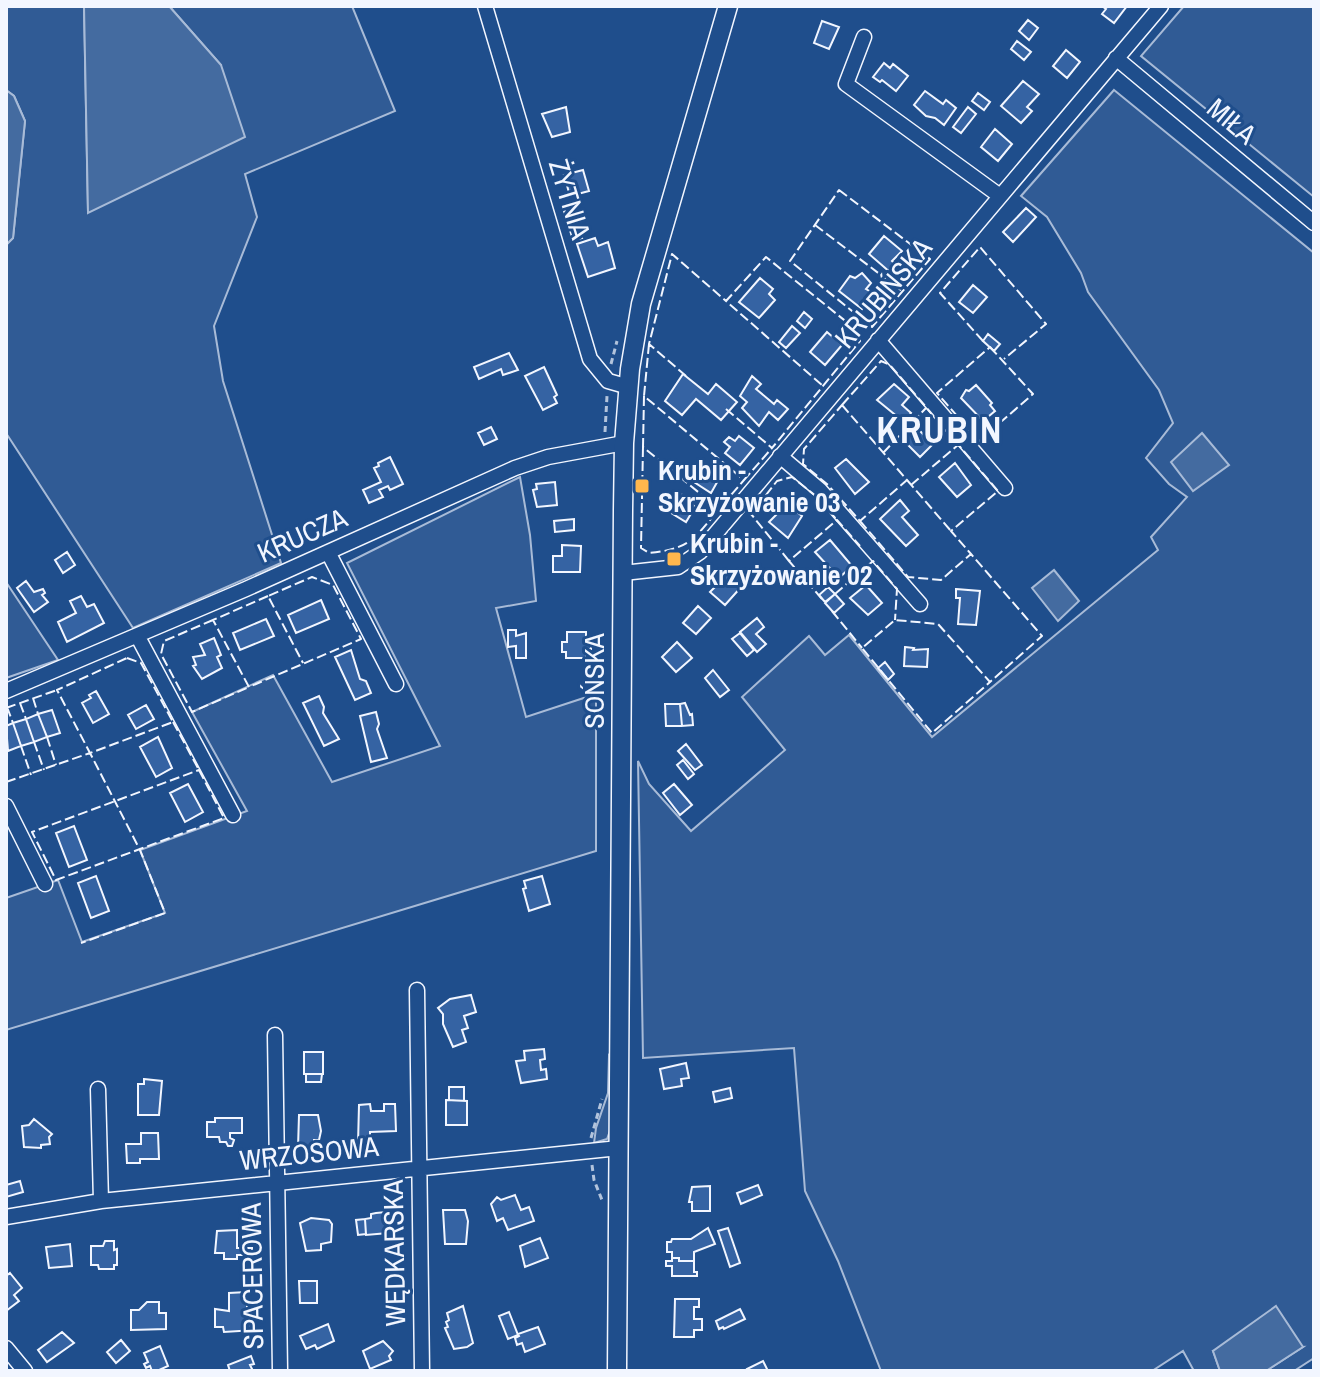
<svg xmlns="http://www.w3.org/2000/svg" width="1320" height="1377" viewBox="0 0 1320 1377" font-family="'Archivo Narrow',sans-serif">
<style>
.built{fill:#305b95;stroke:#a8bbd7;stroke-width:2}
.water{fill:#446ba0;stroke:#a8bbd7;stroke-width:2}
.building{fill:#3563a3;stroke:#f2f6ff;stroke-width:2}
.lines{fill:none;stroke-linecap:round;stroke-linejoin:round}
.street-casing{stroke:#f2f6ff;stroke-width:17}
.secondary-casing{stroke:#f2f6ff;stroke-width:21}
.path{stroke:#b3c4dc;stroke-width:3;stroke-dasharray:6 4;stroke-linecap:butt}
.street{stroke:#1f4e8c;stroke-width:14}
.secondary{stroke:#1f4e8c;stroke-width:18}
.fence{stroke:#f2f6ff;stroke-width:2;stroke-dasharray:10 4;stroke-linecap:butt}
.poi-dot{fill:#ffb74d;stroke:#1f4e8c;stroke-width:3}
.labels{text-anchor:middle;stroke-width:6;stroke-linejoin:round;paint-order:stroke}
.street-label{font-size:28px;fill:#f2f6ff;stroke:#1f4e8c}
.poi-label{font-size:28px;font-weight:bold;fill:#f2f6ff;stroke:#1f4e8c;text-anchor:start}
.district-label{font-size:36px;font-weight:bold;letter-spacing:2px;fill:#f2f6ff;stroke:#1f4e8c}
</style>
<rect width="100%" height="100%" fill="#1f4e8c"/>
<path class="built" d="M6,6H84L88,212L221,65L169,6H352L395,111L245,174L257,217L214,326L223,381L281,563L133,628L6,433V245L13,238L25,121L14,96L6,90Z
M1184,6H1314V197L1141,56Z
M1114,90L1314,253V1358L1294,1371H1266L1303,1347L1213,1351L1220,1371H1194L1183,1351L1152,1371H881L838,1261L805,1191L794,1048L643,1058L638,761L649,784L691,831L785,750L742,697L809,636L825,655L849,635L932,737L1158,550L1151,537L1187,497L1169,484L1146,458L1173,423L1159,390L1088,292L1081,273L1047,217L1021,196Z
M520,477L530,535L536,601L496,608L526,717L596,694V851L6,1030V898L58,880L82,942L165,913L140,850L247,811L192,712L273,675L332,782L440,746L347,563Z
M6,582L58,660L6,678Z
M609,1055L612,1057L611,1128L607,1139L594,1143L596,1128L608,1093Z"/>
<path class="water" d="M84,6H169L221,65L245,137L88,213Z
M6,90L14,96L25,121L13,238L6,245Z
M1202,433L1229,465L1193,491L1171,462Z
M1054,570L1079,601L1058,621L1032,588Z
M1276,1306L1303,1347L1266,1371H1220L1213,1351Z"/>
<path class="building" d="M1102,6H1127L1114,23L1102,14L1106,9Z
M1028,20L1038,28L1029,40L1019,31Z
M822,21L839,27L829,49L814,43Z
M1017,41L1031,52L1024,60L1011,49Z
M1066,50L1080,62L1067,78L1053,66Z
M884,63L890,68L893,64L908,76L896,91L882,80L880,82L873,77Z
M1023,81L1039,94L1027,107L1032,111L1021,123L1001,106Z
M925,91L943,104L946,100L956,108L944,125L935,118L926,116L914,105Z
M978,93L990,102L984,110L972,101Z
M566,107L570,132L552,137L542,114Z
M968,107L976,114L961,133L953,127Z
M995,129L1012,144L998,161L981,147Z
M583,170L589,191L570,196L564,175Z
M574,208L582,238L573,240L564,211Z
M1026,208L1036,217L1013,242L1003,232Z
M884,236L902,251L892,261L897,266L891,273L869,254Z
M595,238L598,246L608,242L615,268L588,277L577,244Z
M862,273L871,283L866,289L871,292L865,299L867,301L862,309L839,291L850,276L855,278Z
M760,278L773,289L769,294L775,300L759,318L739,302Z
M973,285L987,297L973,313L959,302Z
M804,312L812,319L805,328L797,321Z
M792,326L800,333L786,348L779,342Z
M827,332L842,345L825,365L810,352Z
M988,334L1000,344L994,351L983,341Z
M509,353L518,370L503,375L501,369L479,379L474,367Z
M544,367L557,395L554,397L557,403L543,410L525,376Z
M683,374L708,394L716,384L737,402L721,420L696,399L682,415L665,401Z
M752,376L761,384L756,389L774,404L777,400L788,409L778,420L769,412L759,426L742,408L747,402L740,396Z
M894,384L909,397L902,405L911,413L904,422L877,400Z
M976,385L992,403L990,405L995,411L983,421L961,398L966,390L969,391Z
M915,426L933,444L920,457L904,441Z
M491,427L497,439L484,445L478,433Z
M739,436L754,448L740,465L725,453L730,447L724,442L729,437L735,441Z
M390,457L403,484L390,490L388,486L379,490L383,497L369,503L363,490L381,482L374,468L379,466L378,463Z
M846,459L869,482L855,494L835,468Z
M955,463L971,485L957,497L939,477Z
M707,466L720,477L711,493L694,482Z
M555,482L557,505L537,507L533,490L537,489L536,484Z
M682,495L695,507L686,522L668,511Z
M900,500L909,511L902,517L918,535L906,546L880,519Z
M787,504L802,516L788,538L769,522Z
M574,519V530L555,532L554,521Z
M830,540L852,566L839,578L815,552Z
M562,545L581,546L580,572H553V556H562Z
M67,552L75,565L63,573L55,560Z
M728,572L742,586L725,605L710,592L717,585L712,581L718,574L722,578Z
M26,581L34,592L43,589L45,593L42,595L48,602L34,612L17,588Z
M866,585L882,603L868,615L850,598Z
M828,587L835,594L825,602L819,595Z
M956,589L980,591L976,625L958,624L960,598H956Z
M835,594L844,604L834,613L825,603Z
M81,596L87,607L94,604L104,623L67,642L58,622L76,613L70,601Z
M321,600L329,619L296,633L288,615Z
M698,606L711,618L696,634L683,623Z
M757,618L764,627L756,634L766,644L757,652L740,632Z
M266,619L274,636L240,650L233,633Z
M508,630H516V636L526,633V658H516V646L508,647Z
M567,632H586V641H591V649H586V658H566V652H562V642H567Z
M740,633L754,650L747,656L732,639Z
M214,638L221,655L217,657L222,668L202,679L193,666L196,665L193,657L205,655L200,644Z
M677,642L692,658L676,672L662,657Z
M905,647L914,648L913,650L928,649L927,667L904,666Z
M351,650L360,679L366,681L371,693L355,700L335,657Z
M885,662L894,674L888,680L878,668Z
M713,670L729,690L720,697L705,678Z
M96,691L109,714L93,723L82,703L91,698L89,695Z
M319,696L324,707L323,713L339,739L324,746L303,703Z
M685,703L690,715L692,714L693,725L682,726L680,704Z
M665,704H680L682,726H666Z
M146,705L154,719L136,729L128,715Z
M52,710L60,733L47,737L38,714Z
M376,712L379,724L377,729L387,758L371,762L360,716Z
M38,714L47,737L34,742L26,719Z
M26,719L34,742L21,746L13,723Z
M13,723L21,746L8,751L6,726Z
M158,737L172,768L156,777L140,747Z
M686,744L702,765L695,770L678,751Z
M683,760L694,774L688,779L677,765Z
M188,784L203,812L185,822L170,793Z
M674,784L692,805L680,815L663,793Z
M74,826L87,860L69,867L56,833Z
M96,876L109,911L91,918L78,883Z
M542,876L550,904L529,911L523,889L526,888L524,881Z
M471,995L476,1012L464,1016L468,1028L462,1030L466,1042L453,1047L443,1024V1014L438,1008L450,999Z
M544,1049L545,1059L540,1060L541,1070L546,1069L547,1079L521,1083L516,1061L525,1060L524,1051Z
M304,1052H323V1074H304Z
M686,1063L689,1078L681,1079L682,1086L664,1089L660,1069Z
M306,1074H322L321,1082H306Z
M144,1079L162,1081L159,1115H138V1084H144Z
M449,1087H464V1101L449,1100Z
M730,1088L732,1098L715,1102L713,1092Z
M446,1100L467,1101V1125H446Z
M370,1104L371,1111H384V1104H395L396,1131L370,1132V1144H358L359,1105Z
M299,1115H318L321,1131L319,1140H314V1148H298Z
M215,1118H242V1133H230V1138L234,1140L232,1146H228L226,1142H220L219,1137H207V1122H215Z
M34,1119L52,1134L49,1137L50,1144L41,1145V1148L24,1147L22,1126L29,1125Z
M141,1133H158L159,1159H140V1163H127L126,1144H141Z
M20,1181L23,1192L6,1197V1185Z
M758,1185L762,1195L741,1204L737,1193Z
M710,1186V1211H692V1202H689L692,1187Z
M515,1195L521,1210L529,1207L534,1221L508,1230L503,1218L497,1221L491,1204L497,1197L501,1200Z
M443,1210H465L468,1221L466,1244H445Z
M386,1212L388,1233L366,1235L365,1219L371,1218V1214L376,1213Z
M311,1218L329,1220L332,1224L331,1242L321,1244V1250L306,1251L300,1223Z
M365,1219L366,1234L358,1235L356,1220Z
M708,1228L715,1244L694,1252V1261H679V1258H672V1252H667V1242H671L672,1239H691Z
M728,1228L740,1263L730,1267L718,1231Z
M237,1230V1248H252V1255H237V1259H224V1253H215L217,1231Z
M540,1238L548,1258L525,1267L520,1246Z
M105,1241H114V1250L117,1249V1265H114V1269H99L98,1265H91V1246H103Z
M70,1244L72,1266L49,1268L46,1247Z
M672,1258H679V1261H694V1272H697V1276H672V1266H666V1261H672Z
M10,1273L22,1288L14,1295L19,1301L6,1311V1276Z
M299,1281H317V1303H300Z
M247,1292V1316H255V1330L224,1332L223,1327H215V1309L229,1311V1293Z
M675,1299H699V1307H694V1319H702V1330H694V1337H674Z
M147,1302H159V1313H166V1329L131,1330V1310H139Z
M463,1306L473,1343L467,1347L454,1349L445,1328L448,1327L446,1322L449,1320L447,1313Z
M740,1309L745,1319L724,1329L723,1327L719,1329L716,1321Z
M509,1312L518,1335L508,1339L499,1316Z
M328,1324L334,1341L317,1349L315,1345L306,1349L300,1336Z
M538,1327L545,1344L525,1352L522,1343L517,1345L515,1338L519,1336L518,1334Z
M62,1332L74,1343L47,1362L38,1350Z
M121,1340L130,1351L116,1363L107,1352Z
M383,1341L393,1351L389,1356L391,1360L370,1369L363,1351Z
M160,1346L168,1366L157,1371H152L150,1366L146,1368L144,1364L148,1362L144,1353Z
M251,1356L254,1364L250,1365L253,1371H230L228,1365Z
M763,1361L768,1371H748L747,1369Z"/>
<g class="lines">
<defs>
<path id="street" d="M485,6L590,359L608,381L629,387
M864,37L846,84L1000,196
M1116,58L1314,223
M878,340L1005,488
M780,456L820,490L920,604
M328,552L396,684
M623,573L678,567L700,552L1161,6
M138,637L233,815
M6,691L246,589L515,468L548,457L624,443
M6,806L45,884
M417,990L422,1371
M275,1035L280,1371
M98,1089L101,1201
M6,1217L101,1201L619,1148
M6,1348L25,1371"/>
<path id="secondary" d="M617,1371L623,510L624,443L630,369L641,304L728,6"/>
</defs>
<use href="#street" class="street-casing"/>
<use href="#secondary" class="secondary-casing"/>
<path class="path" d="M611,364L617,341
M605,432L607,396
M591,1138L602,1099
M592,1165L594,1180L602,1200"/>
<use href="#street" class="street"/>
<use href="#secondary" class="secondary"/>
<path class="fence" d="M839,190L930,259L872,327L790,261Z
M815,225L902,291
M983,341L940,293L980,247L1046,324L1004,359
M649,344L644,396L744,480L772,448
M990,347L1033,394L979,441L937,393Z
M686,376L649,344L672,254L726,301
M644,396L643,447L719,509L744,480
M842,405L881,361L890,365L998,491L951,531L971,554
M842,405L907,480L860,521L828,485L803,464L804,449Z
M726,409L772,448L860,341L859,332L766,257L726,301L823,386
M643,447L641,548L649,553C690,549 694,539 719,509
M883,453L926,408
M907,480L951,531
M911,485L958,445
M860,521L908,577L941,580L971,554L1042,636L990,682L938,624L895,620L862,648L932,733L990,682
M789,561L751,514L777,481L792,477L816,496L837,520
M835,594L873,561L897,589L895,620
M268,596L213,620L249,687L361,639L333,585L312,577L268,596L303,663
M822,599L789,561L837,520L860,546
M832,611L862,648
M213,620L164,641L161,654L192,712L249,687
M127,658L141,663L173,722L90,753L57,690Z
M33,698L38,714
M20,703L26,719
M7,707L13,723
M6,708L57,690
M173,722L199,770
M47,737L56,765
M34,742L44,770
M21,746L31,775
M199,770L224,818L56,880L32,832Z
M6,782L90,753L140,850L165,913L81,943"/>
</g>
<g class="poi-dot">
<rect x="634" y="478" width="16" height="16" rx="4"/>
<rect x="666" y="551" width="16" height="16" rx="4"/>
</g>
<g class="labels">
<g class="street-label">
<text transform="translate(1232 121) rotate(40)" y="10">MIŁA</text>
<text transform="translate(570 199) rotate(73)" y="10">ŻYTNIA</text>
<text transform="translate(883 293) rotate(-50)" y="10">KRUBIŃSKA</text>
<text transform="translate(302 535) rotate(-24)" y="10">KRUCZA</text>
<text transform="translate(594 681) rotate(-90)" y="10">SOŃSKA</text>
<text transform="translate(309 1153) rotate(-6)" y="10">WRZOSOWA</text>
<text transform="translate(394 1253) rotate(-91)" y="10">WĘDKARSKA</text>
<text transform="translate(252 1276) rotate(-91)" y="10">SPACEROWA</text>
</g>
<g class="poi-label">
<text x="658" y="480">Krubin -<tspan x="658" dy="32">Skrzyżowanie 03</tspan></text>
<text x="690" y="553">Krubin -<tspan x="690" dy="32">Skrzyżowanie 02</tspan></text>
</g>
<g class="district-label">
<text x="940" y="443">KRUBIN</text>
</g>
</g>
<rect width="1320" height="1377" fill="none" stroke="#f2f6ff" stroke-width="16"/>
</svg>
